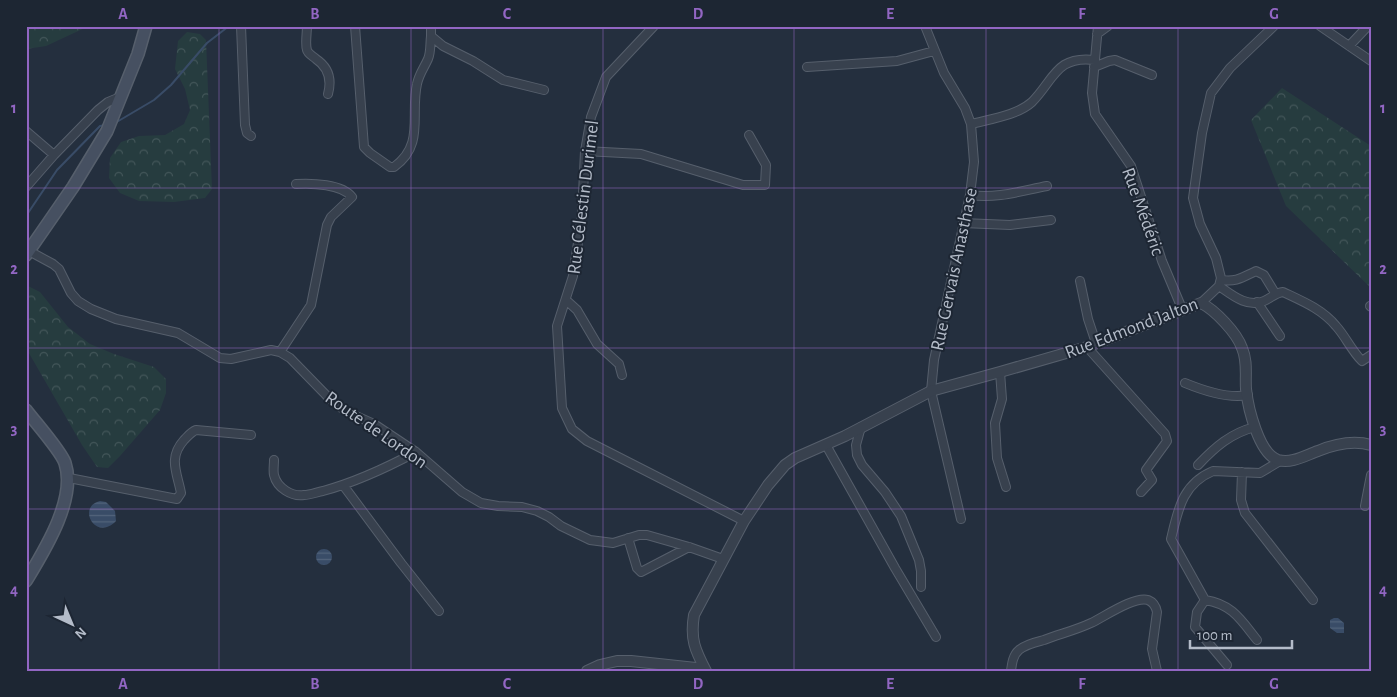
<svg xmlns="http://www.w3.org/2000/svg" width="1397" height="697" viewBox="0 0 1397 697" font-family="'Alegreya Sans',sans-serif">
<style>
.forest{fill:url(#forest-crowns)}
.water{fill:url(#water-rules)}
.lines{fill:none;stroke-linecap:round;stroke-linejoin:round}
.stream{stroke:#394c67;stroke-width:2}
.minor-casing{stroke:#565f6c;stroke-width:10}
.tertiary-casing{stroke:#565f6c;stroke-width:12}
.secondary-casing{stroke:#565f6c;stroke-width:14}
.minor{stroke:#38414e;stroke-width:8}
.tertiary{stroke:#38414e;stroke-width:10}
.secondary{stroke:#465061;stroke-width:11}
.grid{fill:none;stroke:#9266c3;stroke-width:1;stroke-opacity:0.55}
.labels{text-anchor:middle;stroke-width:4;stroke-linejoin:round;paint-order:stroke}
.street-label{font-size:19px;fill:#b4bcc9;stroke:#1d2633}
.neatline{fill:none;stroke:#9266c3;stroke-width:2}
.grid-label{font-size:16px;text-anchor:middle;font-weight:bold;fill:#9266c3}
</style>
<defs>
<pattern id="forest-crowns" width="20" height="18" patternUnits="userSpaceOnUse" patternTransform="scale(1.25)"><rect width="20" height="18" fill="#263c3f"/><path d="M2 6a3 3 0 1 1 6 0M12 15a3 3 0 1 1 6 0" fill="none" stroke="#435659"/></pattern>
<pattern id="water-rules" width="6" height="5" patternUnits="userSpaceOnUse" patternTransform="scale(1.25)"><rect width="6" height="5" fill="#394c67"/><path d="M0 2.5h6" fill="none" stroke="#53647b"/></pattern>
</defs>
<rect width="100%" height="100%" fill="#242f3e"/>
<path class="forest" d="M26,26H89L46,46L26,49Z
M187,32L200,34L206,40L212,189L205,198L174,202L139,201L120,193L109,178L110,158L121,142L139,136L165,135L184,124L190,110L185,89L175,69L178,41Z
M1282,88L1371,146V288L1286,206L1251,120Z
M26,285L40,292L68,327L90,344L114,354L154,367L166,379V393L160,410L120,456L108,468L97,467L82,445L26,348Z"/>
<path class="water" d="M100,501L106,502L115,511L116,521C96,542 76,507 100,501Z
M316 557a8 8 0 1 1 16 0a8 8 0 1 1-16 0Z
M1334,618H1338L1344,623V633H1337L1330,628V620Z"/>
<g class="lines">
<path class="stream" d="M115,123L154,100L171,85L207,43L229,26
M26,216L57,170L100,126L105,125"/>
<defs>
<path id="minor" d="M241,26L245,125L247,133L251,136
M307,26C307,33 305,44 307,50C308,54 313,56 316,59C328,67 332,79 328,94
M355,26L364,147L370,153L390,167H394C425,145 410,115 417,84C419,74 424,68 428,59C431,52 430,44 431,36
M431,26V36L443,46L473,61L503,80L544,90
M654,26L606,77L591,117L585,151L582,216L573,276L557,326L562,408L572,429L587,441L744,521
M925,26L944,73L965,108L971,124L974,162L970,195L934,360L931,391L961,519
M1098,26L1092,93L1095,114L1131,166L1162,261L1183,311
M1320,26L1371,61
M1097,34L1108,26
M1349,46L1368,26
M807,67L897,61L934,51
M1094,67L1109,61L1115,60L1152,75
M971,124C990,119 1018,115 1032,102C1054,80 1056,55 1095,60
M26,131L54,155
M585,151L641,154L743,185H765L766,165L749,135
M26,187L54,155L98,110L108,102L120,97
M970,195C996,199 1021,191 1047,186
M963,223L1010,225L1051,220
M29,251L53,264L59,269L71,293L78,301L91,309L116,319L178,333L220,358L231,359L271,350L280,352L290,358L328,397L345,411L374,424L416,452L462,492L481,503L498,506L522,507L537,511L549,517L561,526L590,540L613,543L639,535H647L689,547L723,559
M1221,280C1237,282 1241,278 1256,271L1264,275L1275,293
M1080,281L1088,319L1096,343
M1219,286C1232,295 1247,308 1264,301C1271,298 1275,293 1283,292C1302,301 1322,309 1336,326C1346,337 1351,350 1362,361L1371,355
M566,300L577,310L597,344L619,364L622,375
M1257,302L1280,336
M1201,303L1219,286L1221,278L1216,258L1200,224L1193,198L1202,133L1211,93L1230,68L1274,26
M1370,306L1371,307
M1087,347L1165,434L1167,441L1165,444L1146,470L1152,480L1141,492
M280,352L311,305L327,225L331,217L352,197C342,184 312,183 296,184
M1000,372L1002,399L995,423L997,458L1006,487
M1185,383C1202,390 1229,399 1248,395
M861,427L856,445L857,455L862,465L885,492L901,516L919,560L921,571V587
M826,445L895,568L936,637
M274,460C274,465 273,471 274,475C277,488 292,497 304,495C310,495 317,492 323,491C356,482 386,468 416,452
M1198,465C1215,447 1231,433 1255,427
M1242,472L1241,500L1245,513L1313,600
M69,478L177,499L181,493C177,472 168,458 184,440C188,436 191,432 196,430L251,435
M343,485L401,563L439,611
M1365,506L1371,475
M628,538L637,568L641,572L689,547
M1205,600L1171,539C1178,510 1182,484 1213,471L1260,473L1280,461
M1227,665L1195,627L1197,612L1205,600C1232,604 1241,620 1257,640
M1011,671C1012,663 1013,655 1019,650C1026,644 1036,642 1044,640C1060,634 1076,630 1091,623C1104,617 1134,596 1148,600C1153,602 1156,607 1157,612L1152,649L1157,671"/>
<path id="tertiary" d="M587,671L600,665L617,661H631L705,669
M706,671C695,650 690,639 694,615L744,521L768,485L785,465L795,458L845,436L931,391L1000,372L1087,347L1201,303C1215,310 1237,333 1242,348C1248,362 1245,375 1246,389C1248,408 1259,454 1278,460C1292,464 1306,455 1318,451C1335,444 1353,440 1371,445"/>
<path id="secondary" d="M26,255L73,187L107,131L138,54L146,26
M26,410C35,422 61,451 65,463C77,499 44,551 26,581"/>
</defs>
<use href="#minor" class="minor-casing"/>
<use href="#tertiary" class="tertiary-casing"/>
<use href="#secondary" class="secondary-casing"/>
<use href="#minor" class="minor"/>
<use href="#tertiary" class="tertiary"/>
<use href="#secondary" class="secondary"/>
</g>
<path class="grid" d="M219,26V671M411,26V671M603,26V671M794,26V671M986,26V671M1178,26V671M26,188H1371M26,348H1371M26,509H1371"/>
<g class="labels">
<g class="street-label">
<text transform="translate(582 197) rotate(-83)" y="7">Rue Célestin Durimel</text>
<text transform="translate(1144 211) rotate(70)" y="7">Rue Médéric</text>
<text transform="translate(953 269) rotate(-78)" y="7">Rue Gervais Anasthase</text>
<text transform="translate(1131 327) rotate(-21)" y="7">Rue Edmond Jalton</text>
<text transform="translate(377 429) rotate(35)" y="7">Route de Lordon</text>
</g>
</g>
<rect width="1397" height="697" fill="none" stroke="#1d2633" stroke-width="55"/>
<g transform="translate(72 624) rotate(136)" stroke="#1d2633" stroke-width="4" paint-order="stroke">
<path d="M0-4L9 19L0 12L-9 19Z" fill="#b4bcc9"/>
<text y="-8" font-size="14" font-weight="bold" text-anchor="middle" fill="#b4bcc9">N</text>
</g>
<path d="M1190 640v8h102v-8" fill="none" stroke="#b4bcc9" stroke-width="2.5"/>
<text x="1197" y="640" font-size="15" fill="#b4bcc9" stroke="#1d2633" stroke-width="4" paint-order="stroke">100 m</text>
<rect x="28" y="28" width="1342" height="642" class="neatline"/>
<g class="grid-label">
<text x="123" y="19">A</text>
<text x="315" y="19">B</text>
<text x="507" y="19">C</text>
<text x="698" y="19">D</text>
<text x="890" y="19">E</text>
<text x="1082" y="19">F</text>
<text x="1274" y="19">G</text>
<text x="14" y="113">1</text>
<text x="1383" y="113">1</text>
<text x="14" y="274">2</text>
<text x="1383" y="274">2</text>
<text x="14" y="434">3</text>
<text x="1383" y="434">3</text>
<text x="14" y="595">4</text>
<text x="1383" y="595">4</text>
<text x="123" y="689">A</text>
<text x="315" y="689">B</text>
<text x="507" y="689">C</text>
<text x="698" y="689">D</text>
<text x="890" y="689">E</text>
<text x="1082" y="689">F</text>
<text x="1274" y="689">G</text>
</g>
</svg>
